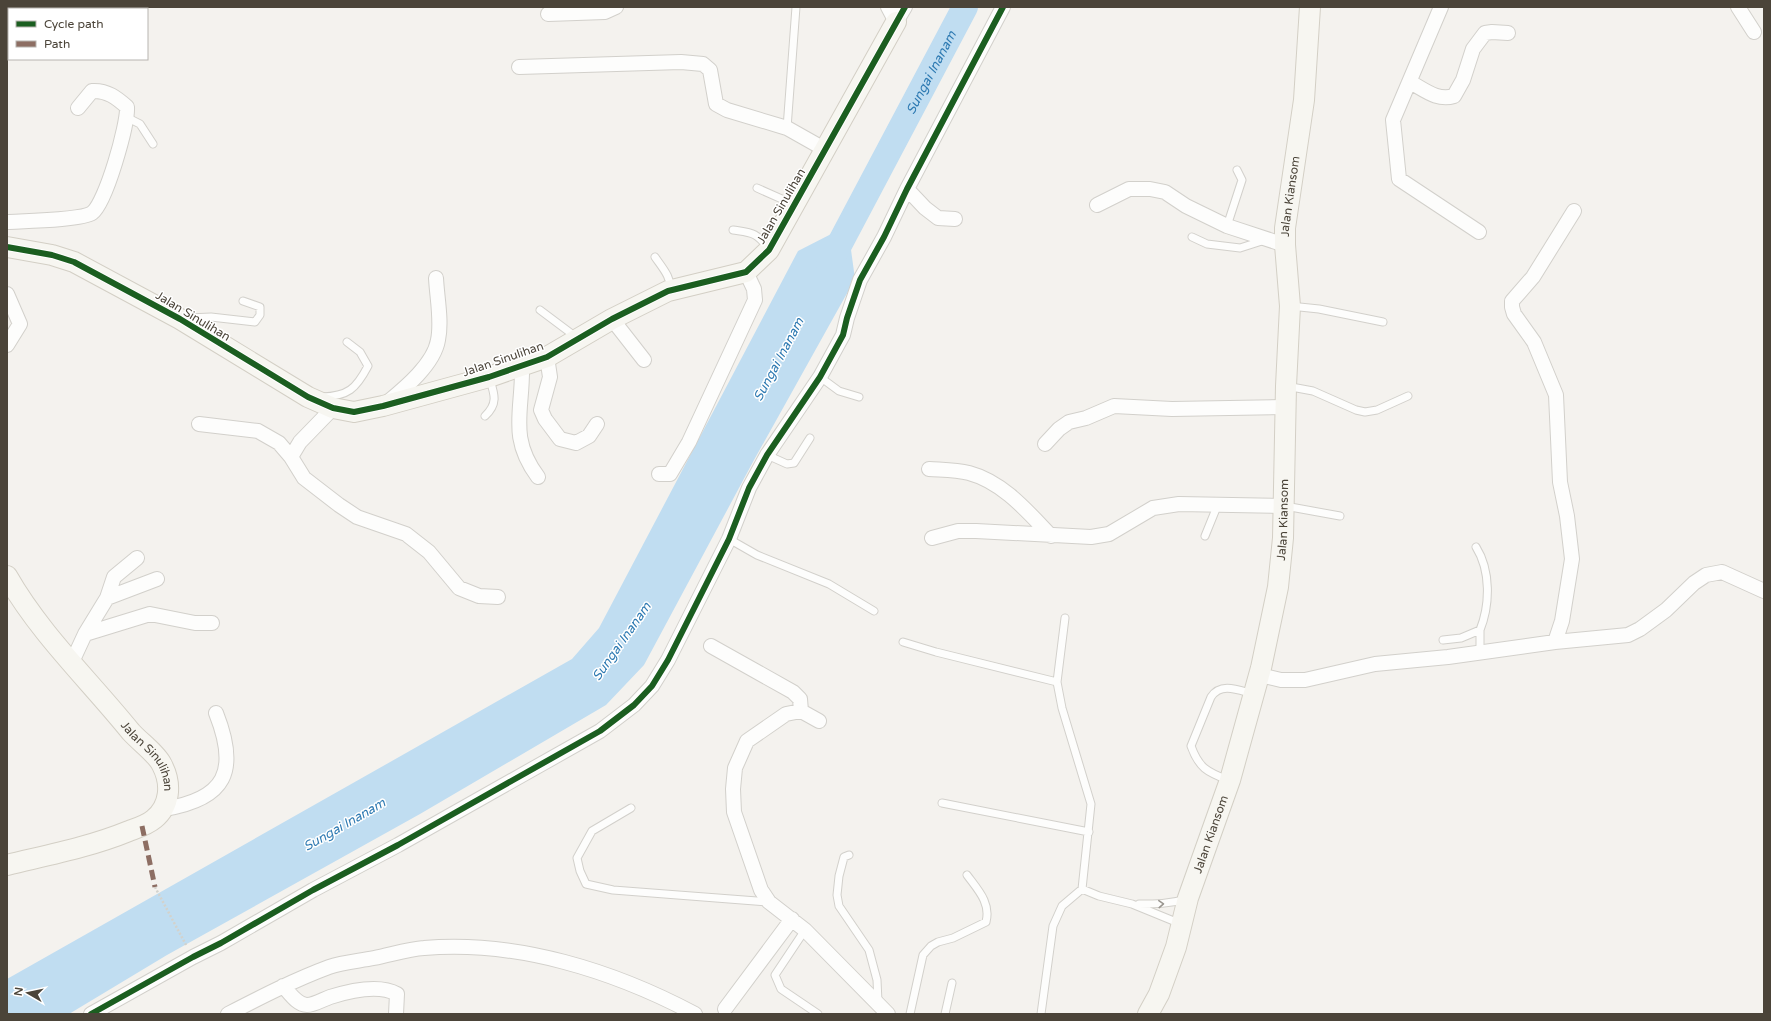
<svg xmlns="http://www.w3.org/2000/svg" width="1771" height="1021" viewBox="0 0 1771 1021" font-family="'Varela Round',sans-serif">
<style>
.water{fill:#c0ddf1}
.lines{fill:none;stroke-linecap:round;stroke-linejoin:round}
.river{stroke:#c0ddf1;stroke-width:26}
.lane-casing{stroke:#d2d0cb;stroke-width:9}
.street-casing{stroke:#d2d0cb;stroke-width:16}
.secondary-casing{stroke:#d3cfc5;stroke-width:22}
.path{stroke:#d3d2cc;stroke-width:2.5;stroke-dasharray:2 2;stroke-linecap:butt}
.lane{stroke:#fdfdfc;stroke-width:7}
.street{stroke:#fdfdfc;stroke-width:14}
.secondary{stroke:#f7f6f1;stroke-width:20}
.quiet{stroke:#8d6e63;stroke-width:5;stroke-dasharray:10 5;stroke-linecap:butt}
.cycleway-casing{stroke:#fff;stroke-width:8}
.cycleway{stroke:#1b5e20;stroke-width:6}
.oneway{stroke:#9b9791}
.labels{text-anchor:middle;stroke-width:3;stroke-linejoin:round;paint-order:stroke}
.street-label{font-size:12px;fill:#4b4439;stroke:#fff}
.water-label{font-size:13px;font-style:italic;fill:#2e7ab2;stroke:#fff}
</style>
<rect width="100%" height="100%" fill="#f4f2ee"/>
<path class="water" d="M839,230L849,235L855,279L754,460L644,665L606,705L420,814L167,955L69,1014H7V979L572,659L599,628L798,251Z"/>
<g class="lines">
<path class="river" id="s1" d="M829,264L965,7"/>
<defs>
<path id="lane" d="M128,118L140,124L153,144
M787,128L796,7
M757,188L793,204
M1227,226L1242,180L1237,170
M733,230C752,233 756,232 768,248
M1192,237L1207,244L1240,248L1265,240
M655,257C661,266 673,279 669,289
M1290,306L1319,309L1383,322
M540,310L576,337
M188,318L211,317L255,322L260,315V307L243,301
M820,377L839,391L859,397
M1286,386L1313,391L1356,410L1365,412L1377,410L1408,396
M322,397C348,396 356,389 368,366L360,352L347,342
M485,416C499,403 494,393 489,377
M767,455L787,464L794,463L810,438
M1285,506L1340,516
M1205,536L1218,504
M729,539L757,555L829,584L874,611
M1476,547C1491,571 1490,605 1480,630
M1065,618L1057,682L1062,708L1091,804L1082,889L1099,896L1132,904L1181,924
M1443,640L1461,638L1480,630V653
M903,642L936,652L1057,682
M1228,780C1207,772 1199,768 1191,746L1211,697C1221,682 1238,690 1253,694
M942,803L1089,832
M631,808L592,831L577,858L580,871L586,884L613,890L769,902
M849,855L844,857L839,876L837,895L839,906L869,950L877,980L878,1002
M1139,904C1155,904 1170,904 1186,899
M805,930L775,975L781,989L818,1014
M910,1014L923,955L931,946L938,942L953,938L986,922C991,903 978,890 967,875
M945,1014L952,983
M1041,1014L1053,926L1062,906L1082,889"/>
<path id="street" d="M888,7L896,22L905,7
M1441,7L1393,120L1399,179L1479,232
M1738,7L1754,32
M548,14L605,12L616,7
M519,67L681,62L703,64L710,70L716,104L727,110L787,128L826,150
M1410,82C1425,90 1437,101 1454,96L1463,80L1473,49L1485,33L1492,32L1508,33
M907,189L925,208L938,218L955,219
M1097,205L1129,189H1150L1165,192L1186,206L1227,226L1285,245
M7,222C22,221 82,220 92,213C106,203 128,124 127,107C117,98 107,90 92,91L78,108
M7,294L20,324L7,345
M612,319L644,360
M547,357L550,377L541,410L545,419L560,439L576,443L589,436L597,424
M522,366C523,411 508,437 538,477
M388,402C405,388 434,364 438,340C442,321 437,298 436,278
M333,408L300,442L291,457L304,478L339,505L357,517L406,534L429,552L459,588L479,596L498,597
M199,424L258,431L279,443L291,457
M1045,444L1059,429L1069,422L1086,418L1114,406L1172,409L1286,407
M929,469C943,470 956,470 969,473C1003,482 1028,512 1051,536
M659,474H670L689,442L755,300L754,289L746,272
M932,538L958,531H976L1091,537L1109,534L1153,508L1179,504L1284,506
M107,598L114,577L137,558
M85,634L150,614L195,623H212
M1555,642L1562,621L1572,559L1567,516L1560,482L1556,395L1534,342L1514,314L1512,307V301L1533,277L1574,211
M711,646L793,692L800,699L801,711
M72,662L85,634L107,598L157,579
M1260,675L1281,680H1305L1375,664L1448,657L1555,642L1628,635L1640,629L1666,610L1694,583L1706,575L1722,572L1764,591
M819,721L801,711L786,714L747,741L735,768L733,789L734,812L761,890L769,902L805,930L888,1014
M164,809C226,799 239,771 216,713
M283,986C289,992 297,1005 307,1005C314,1005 324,999 330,997C349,991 379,984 397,994L396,1014
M725,1009L792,919
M91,1014L193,957L221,943L313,890L398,845L600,731L634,705L652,686L668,660L729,539L749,488L767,455L820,377L843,335L847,318L860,280L884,237L907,189L1003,7
M228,1014C261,997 294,980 329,967C343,962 359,961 374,958C390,955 408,949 424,948C517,940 614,971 695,1014"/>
<g id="secondary">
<path d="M7,247L52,255L74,262L180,319L308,397L333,408L354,412L383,406L489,377L547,357L612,319L668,291L746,272L769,250L896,22"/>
<path id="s2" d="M7,576C40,634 89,680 131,732C140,742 157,754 162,765C172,784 170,806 154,819C147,825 137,828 129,831C90,847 48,855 7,865"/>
<path id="s3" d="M1148,1014L1159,994L1176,947L1188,898L1230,780L1261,668L1278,587L1283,538L1286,386L1290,306L1285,245V228L1304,100L1310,7"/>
</g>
</defs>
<use href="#lane" class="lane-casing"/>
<use href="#street" class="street-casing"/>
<use href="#secondary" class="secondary-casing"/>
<path class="path" d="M155,887L186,945"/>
<use href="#lane" class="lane"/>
<use href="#street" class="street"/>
<use href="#secondary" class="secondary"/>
<path class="quiet" d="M142,826L155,887"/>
<defs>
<path id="cycleway" d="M7,247L52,255L74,262L180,319L308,397L333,408L354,412L383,406L489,377L547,357L612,319L668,291L746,272L769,250L905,7
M91,1014L193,957L221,943L313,890L398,845L600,731L634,705L652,686L668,660L729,539L749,488L767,455L820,377L843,335L847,318L860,280L884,237L907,189L1003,7"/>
</defs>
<use href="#cycleway" class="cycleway-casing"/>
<use href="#cycleway" class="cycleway"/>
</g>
<defs><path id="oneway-chevron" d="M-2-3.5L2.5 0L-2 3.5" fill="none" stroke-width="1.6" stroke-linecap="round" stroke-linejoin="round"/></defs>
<use class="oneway" href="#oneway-chevron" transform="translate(1161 904) rotate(-3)"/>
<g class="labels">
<g class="street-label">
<text dy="4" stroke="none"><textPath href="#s3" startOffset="839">Jalan Kiansom</textPath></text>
<text transform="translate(781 206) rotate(-60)" y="4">Jalan Sinulihan</text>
<text transform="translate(193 316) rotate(31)" y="4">Jalan Sinulihan</text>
<text transform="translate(503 359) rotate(-19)" y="4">Jalan Sinulihan</text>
<text dy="4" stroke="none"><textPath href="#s3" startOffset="515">Jalan Kiansom</textPath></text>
<text dy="4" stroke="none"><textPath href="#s2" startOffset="230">Jalan Sinulihan</textPath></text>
<text dy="4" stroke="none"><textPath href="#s3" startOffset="191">Jalan Kiansom</textPath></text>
</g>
<g class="water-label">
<text dy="5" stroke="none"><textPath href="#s1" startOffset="217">Sungai Inanam</textPath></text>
<text transform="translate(778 359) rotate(-62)" y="5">Sungai Inanam</text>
<text transform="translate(621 641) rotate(-55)" y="5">Sungai Inanam</text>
<text transform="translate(344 824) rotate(-30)" y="5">Sungai Inanam</text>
</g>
</g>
<rect width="1771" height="1021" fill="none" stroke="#4b4439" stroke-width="16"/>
<rect x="8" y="8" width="140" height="52" fill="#ffffff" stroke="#b7b4b0"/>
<rect x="16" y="21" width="20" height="6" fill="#1b5e20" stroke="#b7b4b0"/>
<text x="44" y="28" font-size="12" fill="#4b4439">Cycle path</text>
<rect x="16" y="41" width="20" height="6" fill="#8d6e63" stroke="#b7b4b0"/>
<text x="44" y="48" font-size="12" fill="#4b4439">Path</text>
<g transform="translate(28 993) rotate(279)" stroke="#ffffff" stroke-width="3" paint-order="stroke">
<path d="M0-3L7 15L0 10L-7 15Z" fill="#4b4439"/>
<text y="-6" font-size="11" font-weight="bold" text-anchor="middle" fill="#4b4439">N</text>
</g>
</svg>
